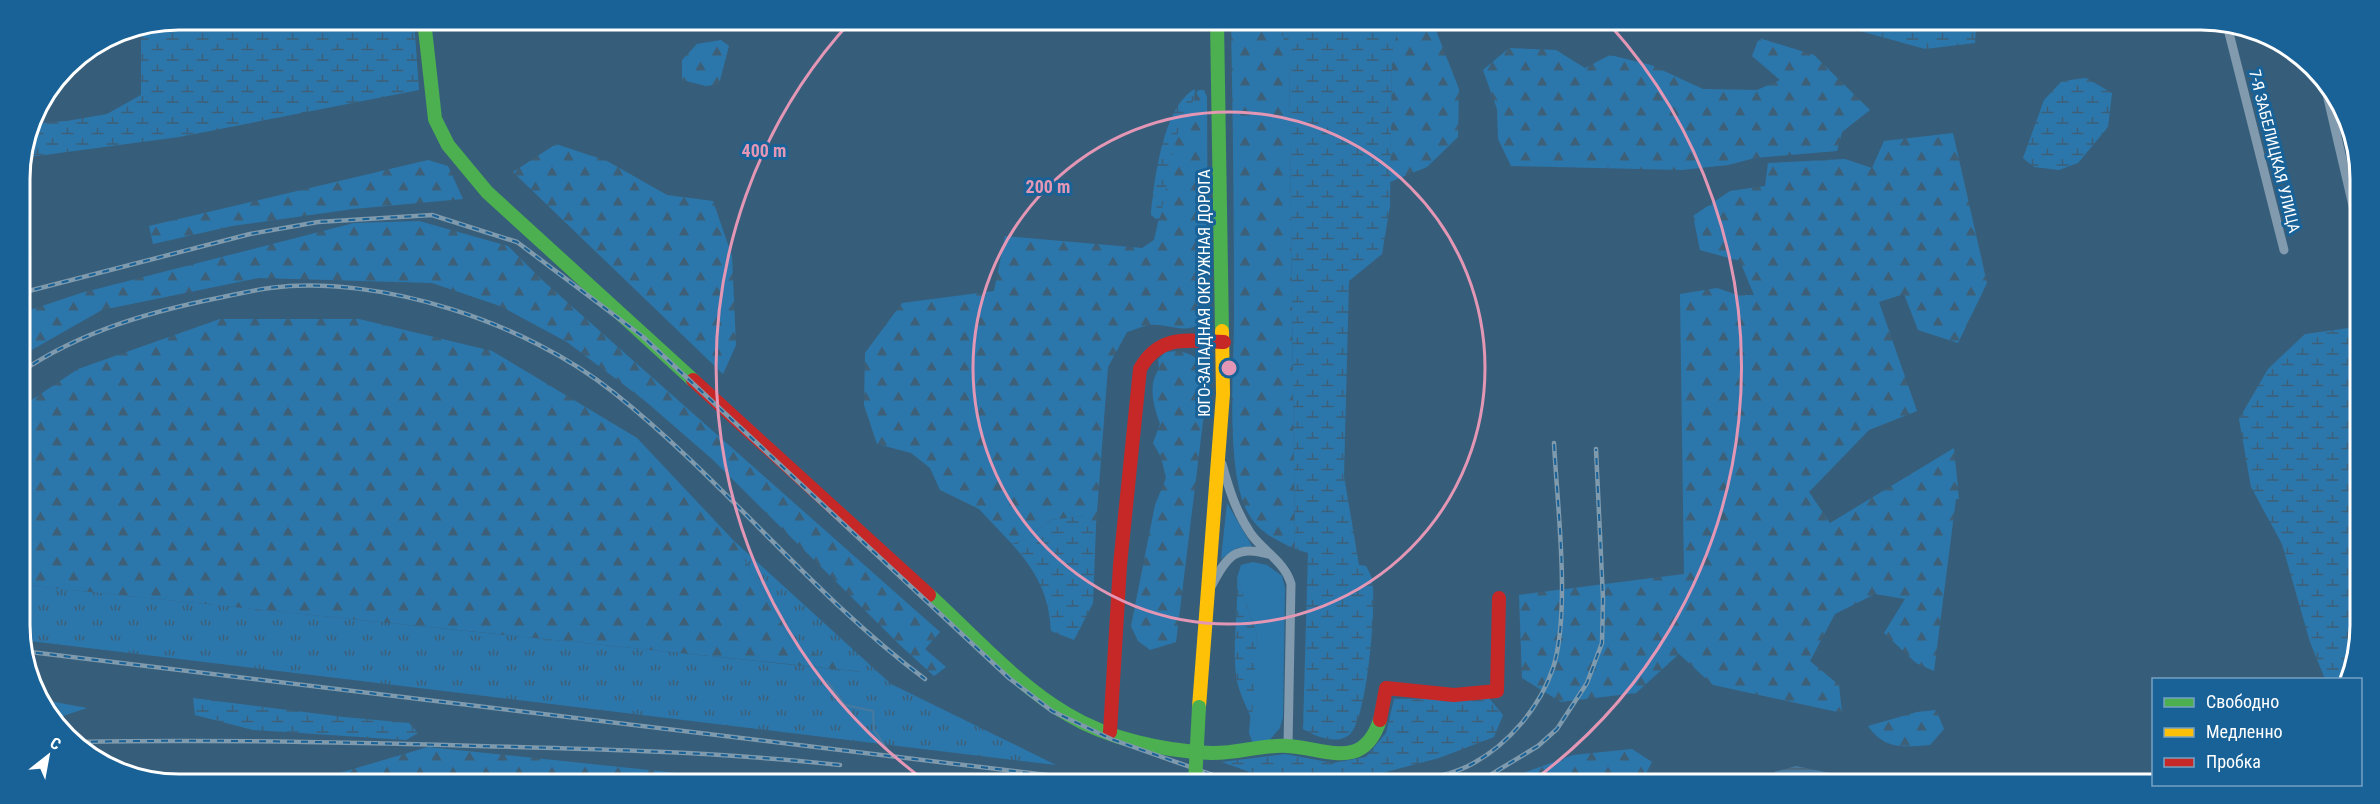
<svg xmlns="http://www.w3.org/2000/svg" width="2380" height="804" viewBox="0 0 2380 804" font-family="'Roboto Condensed',sans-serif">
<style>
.grass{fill:#2b77ac}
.forest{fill:url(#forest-firs)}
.wetland{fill:url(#wetland-marsh)}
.park{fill:url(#park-tufts)}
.water{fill:url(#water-rules)}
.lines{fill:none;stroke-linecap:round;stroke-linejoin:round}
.stream{stroke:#48799e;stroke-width:2}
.street{stroke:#819aad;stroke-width:9}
.fast{stroke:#4caf50;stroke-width:14}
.slow{stroke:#ffc107;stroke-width:14}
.jam{stroke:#c62828;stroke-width:14}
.rail-casing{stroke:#7f9aac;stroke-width:4.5}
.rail{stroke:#196298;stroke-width:2;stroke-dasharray:7;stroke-linecap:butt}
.fast-bridge{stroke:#4caf50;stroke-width:14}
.ring{fill:none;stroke:#e497b5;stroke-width:3}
.labels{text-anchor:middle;stroke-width:6;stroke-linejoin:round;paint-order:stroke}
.street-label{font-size:16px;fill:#fff;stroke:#196298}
.rim{fill:none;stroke:#fff;stroke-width:3}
.centre{fill:#e497b5;stroke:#196298;stroke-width:3}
.ring-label{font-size:18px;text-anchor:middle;font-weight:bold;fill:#e497b5;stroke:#196298;stroke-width:6;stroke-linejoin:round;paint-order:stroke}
</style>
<defs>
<pattern id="forest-firs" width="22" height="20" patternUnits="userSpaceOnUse" patternTransform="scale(1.5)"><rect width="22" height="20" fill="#2b77ac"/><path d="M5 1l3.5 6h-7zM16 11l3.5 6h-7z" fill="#3d5f77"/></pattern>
<pattern id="wetland-marsh" width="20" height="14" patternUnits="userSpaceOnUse" patternTransform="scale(1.5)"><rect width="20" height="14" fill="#2b77ac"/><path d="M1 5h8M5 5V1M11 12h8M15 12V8" fill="none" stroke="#3d5f77"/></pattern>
<pattern id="park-tufts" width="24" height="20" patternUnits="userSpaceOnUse" patternTransform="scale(1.5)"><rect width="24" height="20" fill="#2b77ac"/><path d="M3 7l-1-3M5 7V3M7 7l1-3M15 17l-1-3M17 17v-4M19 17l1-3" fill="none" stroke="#3d5f77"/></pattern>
<pattern id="water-rules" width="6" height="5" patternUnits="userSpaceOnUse" patternTransform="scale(1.5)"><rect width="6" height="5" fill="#48799e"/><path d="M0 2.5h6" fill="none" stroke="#4a6275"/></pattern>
</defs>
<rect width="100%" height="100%" fill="#365e7b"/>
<path class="grass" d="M1227,503L1252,546L1237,548L1221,559Z
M1253,562L1267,565L1282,576L1285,588L1283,717L1280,728L1267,743L1253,744L1249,733L1257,634L1237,578L1241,565Z"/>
<path class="forest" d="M1231,22H1278L1289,53L1295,549C1272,538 1256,531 1245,507C1226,463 1234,367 1234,317C1234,219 1233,121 1231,22Z
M1400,23H1433L1459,89L1458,137L1427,167L1390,182L1392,52Z
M1759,38L1814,55L1870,110L1842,132L1837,151L1755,158L1728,165L1682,170L1511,166L1498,139L1497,109L1483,70L1509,48L1556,50L1585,68L1610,55L1651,65L1703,89L1757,90L1780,80L1752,56Z
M721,40L729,46L719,84L706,86L682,80V60L697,44Z
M1199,90H1204L1207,97L1208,284L1201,323C1185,335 1168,323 1150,325C1142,326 1134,330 1127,332L1108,367L1096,525L1084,516L1051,520L1026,539L1012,544L979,509L940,490L930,468L911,453L877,444L864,405L865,353L902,303L994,291L1005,236L1142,248L1154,240C1164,205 1173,111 1199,90Z
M1953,133L1987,283L1958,343L1918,330L1904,294L1879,302L1917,411L1869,430L1809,492L1830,523L1954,448L1959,499H1956L1934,671L1916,663L1884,633L1905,599L1875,594L1835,614L1810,661L1839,685L1842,713L1713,685L1679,654L1636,693L1561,702L1522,678L1519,595L1684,574L1680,294L1717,288L1737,295H1754L1740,261L1700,250L1693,216L1730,191L1765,186L1768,163L1845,159L1872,168L1884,141Z
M556,144L607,161L667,195L713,201L732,256L736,345L723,374L513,172Z
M428,160L448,166L463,199L353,209L232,226L153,244L149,226Z
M419,221L508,246L541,279L940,632L925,649L946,667L934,676L901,646L712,459L644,400L567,342L500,306L432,283L259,278L102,310L21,356V313L81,293L354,223Z
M220,319H359L492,351L637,438L734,541L794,646L865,672L22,585L21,407L78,369Z
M1179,351C1201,356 1207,367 1207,389L1176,642L1150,650L1138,641L1131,626L1155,505L1166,478L1161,457L1153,443L1160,424C1155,410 1150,394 1154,379C1157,371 1160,369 1158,360L1165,352Z
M44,700L87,708L54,719Z
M1936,710L1944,729L1930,745C1903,747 1885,750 1868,726L1917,712Z
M428,747L755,781L319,779Z
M1632,749L1652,762L1641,783L1533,782L1518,775L1573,755Z"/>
<path class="wetland" d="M179,20H414L419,90L179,137L22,158L30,124L67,121L107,114L141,95V27Z
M1278,22L1400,23L1392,52L1390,206L1382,254L1349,281L1344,476L1359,565L1366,566C1368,570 1371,575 1372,579C1377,602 1367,720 1350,734C1337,746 1315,736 1303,729L1308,553L1295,549L1289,54Z
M1835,24H1976L1975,43L1925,49Z
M2086,78L2112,93L2108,127L2078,163L2059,170L2034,167L2023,158L2044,100L2062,81Z
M1195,89L1194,99L1177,134L1160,218L1156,219L1151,215C1154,181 1163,106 1195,89Z
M2357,327L2355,667L2349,679H2325L2310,642L2282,544L2251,487L2239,419L2268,369L2305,334Z
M1085,516L1096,525L1093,603L1074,640L1051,631C1049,594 1036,571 1012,544L1026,539L1051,520Z
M1237,578L1257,634L1252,720C1247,708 1240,694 1237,681C1231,646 1239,612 1237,578Z
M193,698L344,717L409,723L418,733L406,740L253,730L195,715Z
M1489,698L1503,715L1494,737L1439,758L1348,782L1269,779L1222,762L1285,754L1333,763L1366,757L1386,733L1394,699Z"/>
<path class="park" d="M734,541L891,684L1056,765L22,640V585L862,672L794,646Z"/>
<path class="water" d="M1796,766L1855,778L1857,783L1772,782L1774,772Z"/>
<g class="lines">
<path class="stream" d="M827,681L845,705L873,711L874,730L888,750"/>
<path class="street" d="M2227,25L2284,250
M2323,77L2357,223
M1222,464C1229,489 1236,512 1251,534C1264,552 1285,562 1291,584L1288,746
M1212,585C1226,558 1235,544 1268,554"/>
<path class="fast" d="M424,20L435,119L448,145L487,192L693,380
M1217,22L1222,331
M929,595C972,634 1017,685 1067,714C1108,739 1164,751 1211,753C1237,754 1262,744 1288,746C1326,748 1363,772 1380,720"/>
<path class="slow" d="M1199,707L1223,394L1222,331"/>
<path class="jam" d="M693,380L929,595
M1380,720L1386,688L1454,695L1497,691L1499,598
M1110,732L1120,565L1140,369C1160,333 1189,341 1224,342"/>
<defs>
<path id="rail" d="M21,293L250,234L318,222L432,215L517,242L642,336L1009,678L1052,711L1111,739L1227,780
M21,372C81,331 152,311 223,297C239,294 254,290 270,288C380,274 527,323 613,392C724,480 811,594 925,679
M22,651L1096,781
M77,742C211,739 344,742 477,746C598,749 720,752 840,765
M1401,782C1424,780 1452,775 1472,764C1509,744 1540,707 1553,668C1571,612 1557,504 1554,443
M1471,782L1482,780L1538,746L1557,729L1587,683L1602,643L1603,599L1596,449"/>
</defs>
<use href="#rail" class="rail-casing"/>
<use href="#rail" class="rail"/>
<path class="fast-bridge" d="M1195,782L1199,707"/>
</g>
<g class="ring">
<circle cx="1229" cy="368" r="256"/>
<path d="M924 780A513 513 0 0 1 851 21M1610 25A513 513 0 0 1 1534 780"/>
</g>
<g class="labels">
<g class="street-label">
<text transform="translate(2275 151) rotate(76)" y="6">7-Я ЗАБЕЛИЦКАЯ УЛИЦА</text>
<text transform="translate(1204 293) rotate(-90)" y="6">ЮГО-ЗАПАДНАЯ ОКРУЖНАЯ ДОРОГА</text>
</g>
</g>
<path d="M0 0H2380V804H0ZM179 30H2201A149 149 0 0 1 2350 179V625A149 149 0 0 1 2201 774H179A149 149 0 0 1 30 625V179A149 149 0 0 1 179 30Z" fill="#196298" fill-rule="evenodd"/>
<path class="rim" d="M179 30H2201A149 149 0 0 1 2350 179V625A149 149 0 0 1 2201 774H179A149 149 0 0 1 30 625V179A149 149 0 0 1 179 30Z"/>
<circle cx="1229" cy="368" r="9" class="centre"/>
<g class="ring-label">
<text x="764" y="157">400 m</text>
<text x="1048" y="193">200 m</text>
</g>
<rect x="2152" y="678" width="210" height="108" fill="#196298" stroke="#75a1c1" stroke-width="1.5"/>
<rect x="2164" y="698" width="30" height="9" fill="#4caf50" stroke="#75a1c1" stroke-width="1.5"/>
<text x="2206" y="708" font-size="18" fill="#ffffff">Свободно</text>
<rect x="2164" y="728" width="30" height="9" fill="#ffc107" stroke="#75a1c1" stroke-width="1.5"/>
<text x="2206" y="738" font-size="18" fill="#ffffff">Медленно</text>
<rect x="2164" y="758" width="30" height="9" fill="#c62828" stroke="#75a1c1" stroke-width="1.5"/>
<text x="2206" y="768" font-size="18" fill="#ffffff">Пробка</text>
<g transform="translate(48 756) rotate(31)" stroke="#196298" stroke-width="4.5" paint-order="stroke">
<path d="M0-4.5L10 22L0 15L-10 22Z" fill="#ffffff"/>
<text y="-9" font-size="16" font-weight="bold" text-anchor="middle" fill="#ffffff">С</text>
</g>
</svg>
